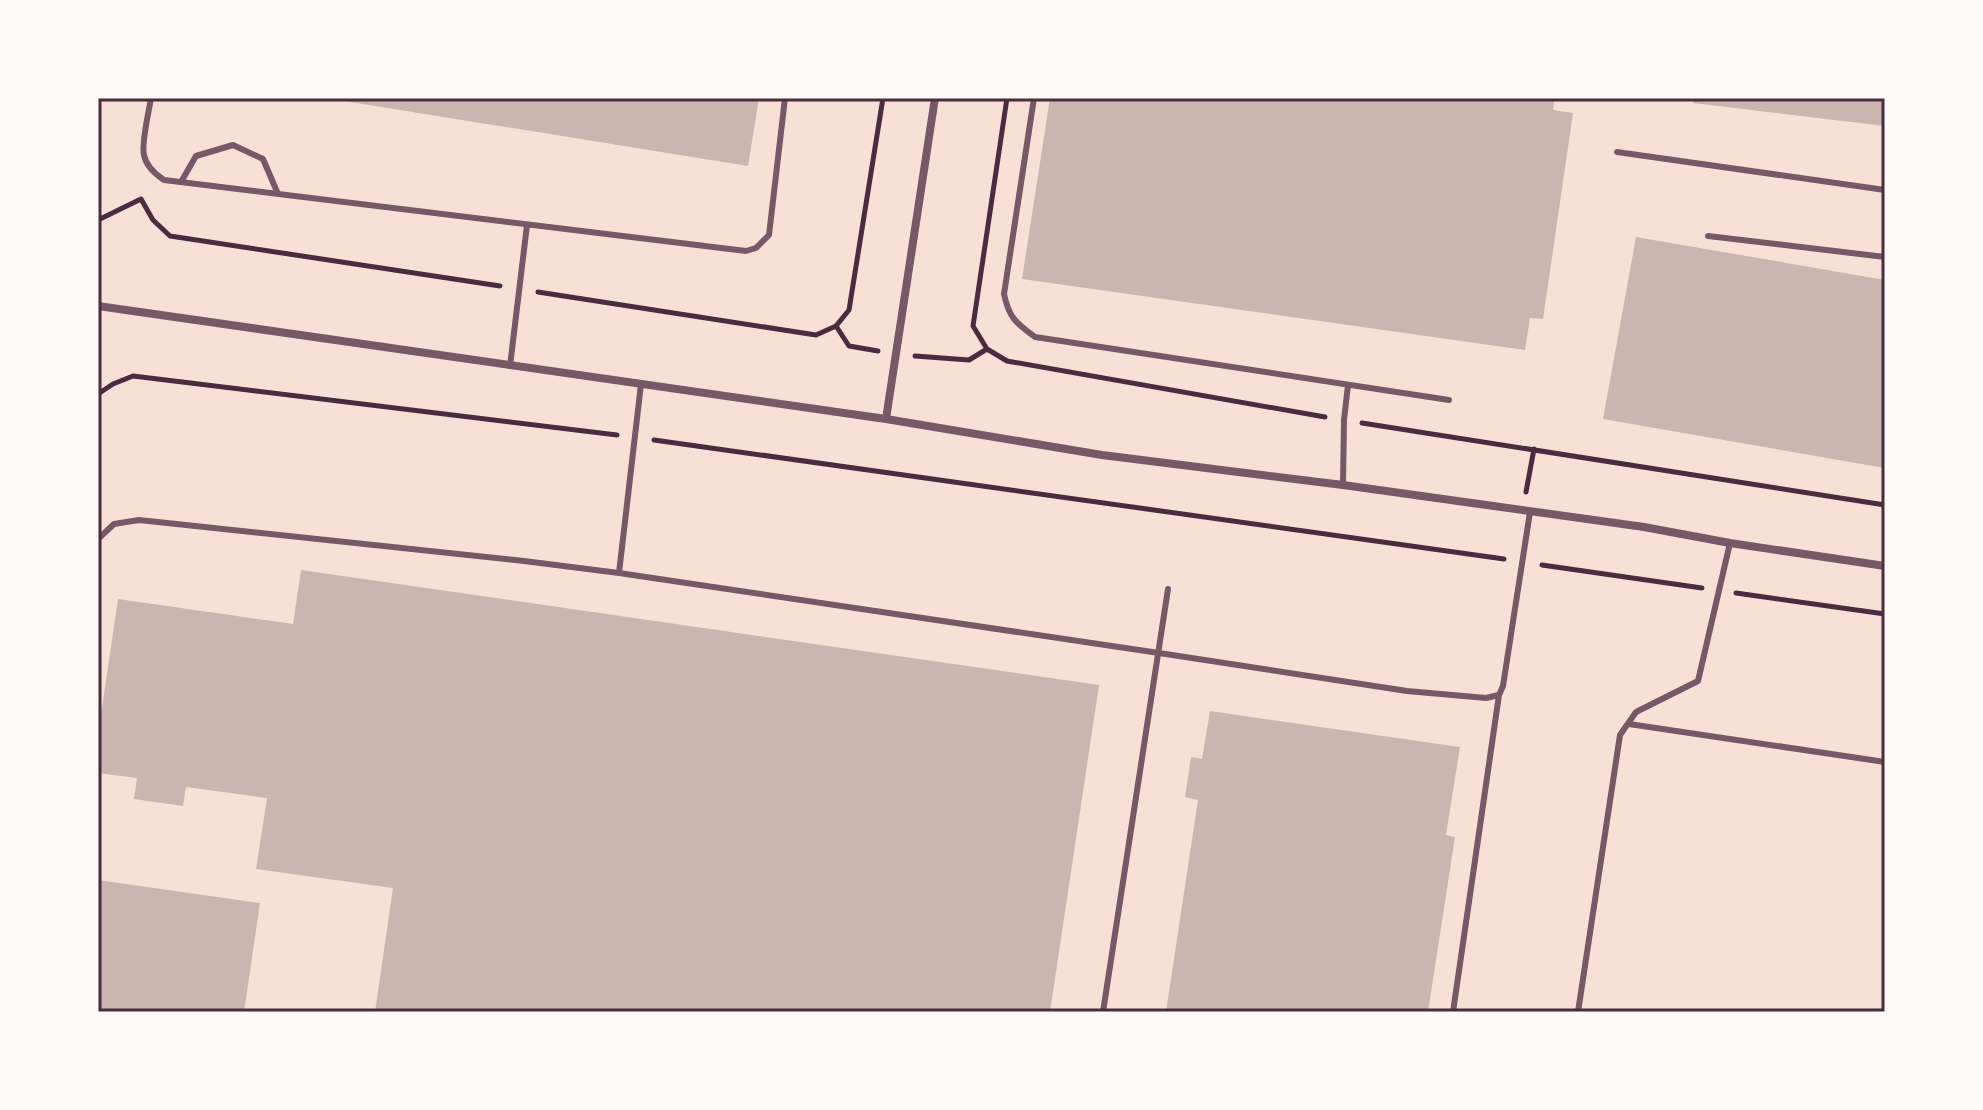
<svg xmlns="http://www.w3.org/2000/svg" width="1983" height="1110" viewBox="0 0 1983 1110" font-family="Lora,serif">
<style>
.building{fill:#ccb4b1}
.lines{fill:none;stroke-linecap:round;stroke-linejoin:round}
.path{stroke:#4a2c40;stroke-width:5}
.service{stroke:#755966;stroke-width:6}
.minor{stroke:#755966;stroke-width:8}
.neatline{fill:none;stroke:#4a2c40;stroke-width:3}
</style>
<rect width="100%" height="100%" fill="#f7e1d7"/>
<path class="building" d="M338,98H759L748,166L338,100Z
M1050,98H1555L1553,110L1573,113L1543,319L1530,318L1525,350L1022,279Z
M1694,98H1885V126L1693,103Z
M1636,237L1885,280V468L1603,419Z
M301,570L1099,685L1050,1012H375L393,888L256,869L267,798L186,787L183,806L134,799L137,778L98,773V735L118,599L293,624Z
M1210,711L1460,747L1446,835L1455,837L1428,1012H1166L1198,800L1185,797L1191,757L1202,759Z
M98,880L260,903L244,1012H98Z"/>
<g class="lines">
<path class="path" d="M1007,98L973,326L987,349L1007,361L1325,417
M98,220L141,199L153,220L170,236L500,286
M538,292L816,335L836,326L849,310L883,98
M836,326L849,346L878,351
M915,356L969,360L987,349
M98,394L113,384L133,376L617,435
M1362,423L1885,505
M654,440L1504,559
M1526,492L1534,449
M1542,565L1702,588
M1736,593L1885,614"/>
<path class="service" d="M151,98C149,111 141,144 144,155C146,166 155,174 164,180L746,251L756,248L769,235L785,98
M1034,98L1004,294C1009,318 1016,323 1035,337L1449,400
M1617,152L1885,190
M181,182L196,156L233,145L263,159L278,194
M1708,236L1885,257
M510,366L527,225
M1343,485L1344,420L1348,385
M98,539L114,524L139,520L524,561L619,573L1159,653L1407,691L1486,698L1499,695
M619,573L641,384
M1629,724L1885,762
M1103,1012L1168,589
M1453,1012L1499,695L1503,686L1530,512
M1578,1012L1620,735L1636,712L1698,681L1730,543"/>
<path class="minor" d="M98,306L886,419L1102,455L1343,485L1644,527L1730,543L1885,566
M886,419L935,98"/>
</g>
<rect width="1983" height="1110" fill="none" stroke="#fffaf5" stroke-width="200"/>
<rect x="100" y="100" width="1783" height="910" class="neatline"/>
</svg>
